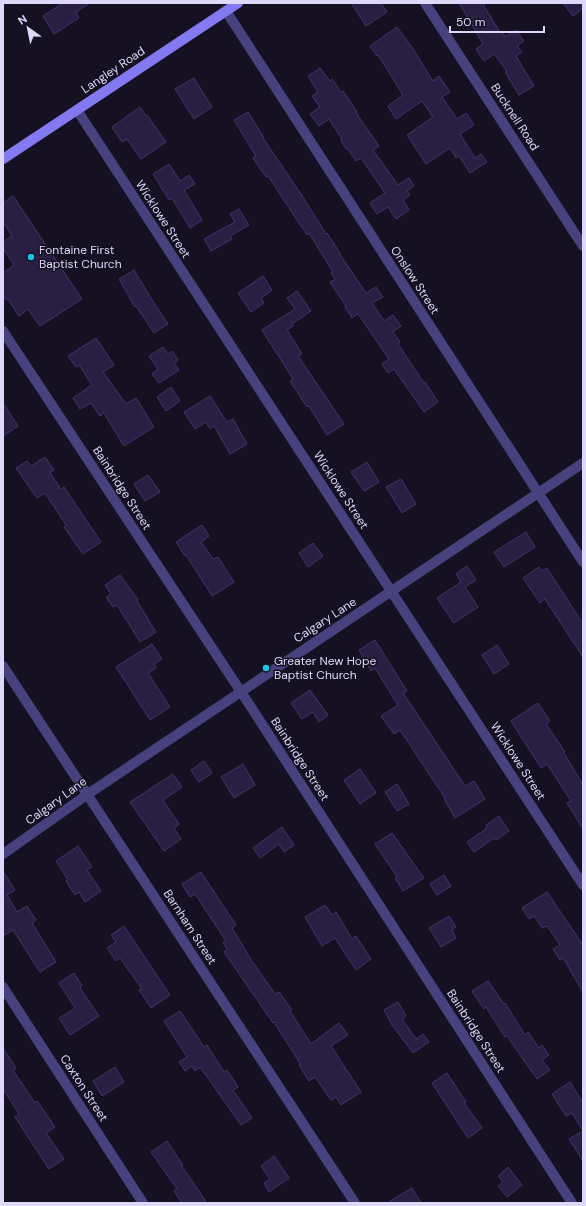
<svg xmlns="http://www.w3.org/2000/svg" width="586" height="1206" viewBox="0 0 586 1206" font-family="'DM Sans',sans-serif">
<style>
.building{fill:#281f42;stroke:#42346b}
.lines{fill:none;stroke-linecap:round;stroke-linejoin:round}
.street{stroke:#47417d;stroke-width:10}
.secondary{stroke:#8379f0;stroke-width:10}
.poi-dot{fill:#1ac4e4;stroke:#151123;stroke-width:1.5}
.labels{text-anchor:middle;stroke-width:3;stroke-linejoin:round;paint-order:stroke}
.street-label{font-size:12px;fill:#ded8fa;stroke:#151123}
.poi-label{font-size:12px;fill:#ded8fa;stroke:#151123;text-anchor:start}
</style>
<rect width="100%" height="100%" fill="#151123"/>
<path class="building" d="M63,3H90L76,12L79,18L54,34L43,16Z
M351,3H381L387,12L366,26Z
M459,3H484V6L500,32L502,31L505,37L516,30L524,41L517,46L522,52L516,56L534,86L519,95L505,72L507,71L494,54L484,61L476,49L483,44Z
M563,3H583V8L573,16Z
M397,27L413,49L433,81L439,76L450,92L442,97L457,119L466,113L474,125L460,134L475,158L481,154L487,162L470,173L459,156L456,158L450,148L426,164L407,135L433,117L422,101L396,119L388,106L403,95L378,55L377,56L370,46Z
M320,68L330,81L332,79L341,92L343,91L357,112L356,113L379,146L373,150L398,185L409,178L414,186L407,191L410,195L403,200L409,210L396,219L388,207L377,214L370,203L385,193L361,158L356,161L347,148L346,149L341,140L342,139L329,119L319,126L310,114L320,107L312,96L318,92L308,76Z
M194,78L212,107L194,119L175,89Z
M140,107L146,116L147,115L166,142L141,159L127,139L122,142L112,127Z
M248,112L264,138H263L301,194L326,234L327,233L340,253H339L366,293L376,287L383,297L372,303L384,321L393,315L401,326L393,332L400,342L398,344L424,383L425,382L438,402L424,412L394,369L388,373L382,364L389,359L358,314L352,318L345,307L346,306L330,282L335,279L331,273L333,272L309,233L307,235L268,176L266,177L253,158L256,156L234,120Z
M169,164L180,181L189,175L195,184L184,190L202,220L190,228L172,198L169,200L153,174Z
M13,196L82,299L40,326L28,309L19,316L8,299L6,300L3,295V273L14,265L3,248V242L12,236L3,222V203Z
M239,209L249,225L230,236L232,239L211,251L204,239L235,222L230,214Z
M134,270L154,303L168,324L154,333L136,306L135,307L119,279Z
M263,276L272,290L261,298L264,303L251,312L238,293Z
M297,291L311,311L292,324L293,326L287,330L302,354L298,356L344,424L327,435L309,406L307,407L290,381L293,379L262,330L295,309L287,298Z
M96,338L114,365L103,372L126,404L136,398L154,427L124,446L104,413L100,416L91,403L80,409L73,398L92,385L79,365L76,367L68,356Z
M163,347L168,354L172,351L178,360L174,363L179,370L159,383L152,374L158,369L149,356Z
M171,387L180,401L166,411L157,397Z
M210,396L227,422L233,419L247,444L230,454L214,426L210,429L206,422L195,429L184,412Z
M3,403L18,426L3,436Z
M45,457L54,470L50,473L61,489L64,487L101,542L83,554L64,527L66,525L45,493L37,498L16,468L27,461L31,466Z
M367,462L379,482L364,491L351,472Z
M148,475L160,492L145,501L134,484Z
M401,479L416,504L402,513L386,487Z
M202,525L209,536L201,542L213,559L218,557L234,582L212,596L186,555L185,556L176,542Z
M526,532L535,547L504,567L494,552Z
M313,543L323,556L308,567L299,553Z
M467,566L476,580L465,587L478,607L454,623L437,598L461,582L456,574Z
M539,567L542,571L547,568L583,624V657L545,599L540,603L523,578Z
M120,575L138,600L137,601L156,632L140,642L117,605L113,607L106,597L111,594L105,585Z
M375,640L407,691L403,693L465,786L474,781L485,799L455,818L444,799L445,798L400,730L394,734L381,716L398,705L375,668L371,671L359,650Z
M152,644L162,659L154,664L156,668L148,673L170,707L150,720L116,667Z
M497,645L509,664L494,674L482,655Z
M310,690L328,715L319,722L313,712L302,719L291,703Z
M538,703L550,721L546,724L565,752L564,753L583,785V829L567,803L571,801L547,764L541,768L511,721Z
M204,761L212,773L199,782L191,770Z
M243,764L255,785L234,798L221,777Z
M360,769L376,793L360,804L344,780Z
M173,774L182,787L163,800L179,824L174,828L181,839L164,851L130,802Z
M397,784L409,804L397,811L385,792Z
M499,816L509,831L496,840L494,838L474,852L467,842L487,828L486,825Z
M282,827L294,845L284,852L279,844L260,858L253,848Z
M392,833L424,878L403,891L395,878L397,877L375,844Z
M78,846L92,867L87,870L101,891L85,902L79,892L75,895L66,881L68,880L56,861Z
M3,871L15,890L7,895L17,912L27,906L36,920L32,923L56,962L40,972L13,930L3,936Z
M201,872L236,925L232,928L252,961L275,994L279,992L292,1010L290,1011L311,1044L339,1023L348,1035L331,1046L361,1092L341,1105L336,1097L331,1100L315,1077L309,1081L299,1065H301L274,1022L273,1023L224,952L227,949L223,943L226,941L195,894L190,897L182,884Z
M444,875L451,886L437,895L430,884Z
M547,892L583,945V992L563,958L560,960L553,949L560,945L547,926L542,928L534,916L529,919L522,908Z
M325,905L332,915L336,912L352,939L356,936L371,959L356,970L335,938L322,946L305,917Z
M449,916L456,927L452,930L456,938L441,947L429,928Z
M124,926L170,995L151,1008L139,990L142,989L120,958L116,961L107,948L116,942L111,935Z
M74,973L82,986L80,988L99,1016L70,1035L59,1018L75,1008L59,983Z
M488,981L504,1004L505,1003L525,1035L528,1032L539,1048L542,1045L549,1055L542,1060L550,1070L537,1079L507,1036L505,1037L486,1007L484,1009L472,991Z
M398,1002L406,1016L402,1019L416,1039L423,1034L429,1042L413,1053L392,1025L384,1010Z
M180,1011L204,1047L207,1045L224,1072L227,1070L238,1087L233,1090L252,1118L241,1125L200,1067L195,1071L192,1066L185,1071L179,1062L187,1057L164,1021Z
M3,1048L16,1068L13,1070L35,1103L37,1101L55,1127L46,1133L64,1159L49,1169L15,1117L19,1114L3,1089Z
M115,1067L124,1082L102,1096L93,1081Z
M447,1073L466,1102L464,1103L482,1128L468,1138L432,1083Z
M570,1082L583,1103V1161L569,1139L583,1131L572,1113L566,1116L552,1094Z
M167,1141L183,1165H181L207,1203H182L174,1191L177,1189L151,1152Z
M274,1156L289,1178L269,1192L264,1183L270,1179L261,1166Z
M508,1167L522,1185L507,1197L498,1186L503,1182L498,1176Z
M412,1188L421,1203H387Z"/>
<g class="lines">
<path class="street" d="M425,3L583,246
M226,11L583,562
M77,110L583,885
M3,331L249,704L572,1203
M3,666L355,1203
M3,854L88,794L583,463
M3,987L143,1203"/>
<path class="secondary" d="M3,159L238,3"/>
</g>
<g class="poi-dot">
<circle cx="31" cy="257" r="4"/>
<circle cx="266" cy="668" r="4"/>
</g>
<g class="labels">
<g class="street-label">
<text transform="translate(113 70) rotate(-34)" y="4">Langley Road</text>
<text transform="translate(515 117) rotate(57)" y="4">Bucknell Road</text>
<text transform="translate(163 219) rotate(57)" y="4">Wicklowe Street</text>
<text transform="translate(415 280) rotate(57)" y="4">Onslow Street</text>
<text transform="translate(122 488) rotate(57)" y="4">Bainbridge Street</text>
<text transform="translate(341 490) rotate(57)" y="4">Wicklowe Street</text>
<text transform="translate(325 620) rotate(-33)" y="4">Calgary Lane</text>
<text transform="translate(300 759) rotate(57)" y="4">Bainbridge Street</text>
<text transform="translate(518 761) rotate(57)" y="4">Wicklowe Street</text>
<text transform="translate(56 801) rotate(-36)" y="4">Calgary Lane</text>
<text transform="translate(190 927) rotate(57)" y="4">Barnham Street</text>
<text transform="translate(476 1031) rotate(57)" y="4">Bainbridge Street</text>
<text transform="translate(84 1088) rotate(57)" y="4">Caxton Street</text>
</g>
<g class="poi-label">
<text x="39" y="254">Fontaine First<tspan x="39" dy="14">Baptist Church</tspan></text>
<text x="274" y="665">Greater New Hope<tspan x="274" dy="14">Baptist Church</tspan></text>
</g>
</g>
<rect width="586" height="1206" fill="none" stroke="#ded8fa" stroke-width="8"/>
<g transform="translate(28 28) rotate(327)" stroke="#151123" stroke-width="3" paint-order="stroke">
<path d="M0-3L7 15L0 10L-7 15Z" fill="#ded8fa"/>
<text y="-6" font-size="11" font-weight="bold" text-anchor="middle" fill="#ded8fa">N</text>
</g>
<path d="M450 26v6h94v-6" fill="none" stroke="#ded8fa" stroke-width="2"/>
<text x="456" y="26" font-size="12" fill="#ded8fa" stroke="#151123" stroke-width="3" paint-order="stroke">50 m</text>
</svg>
